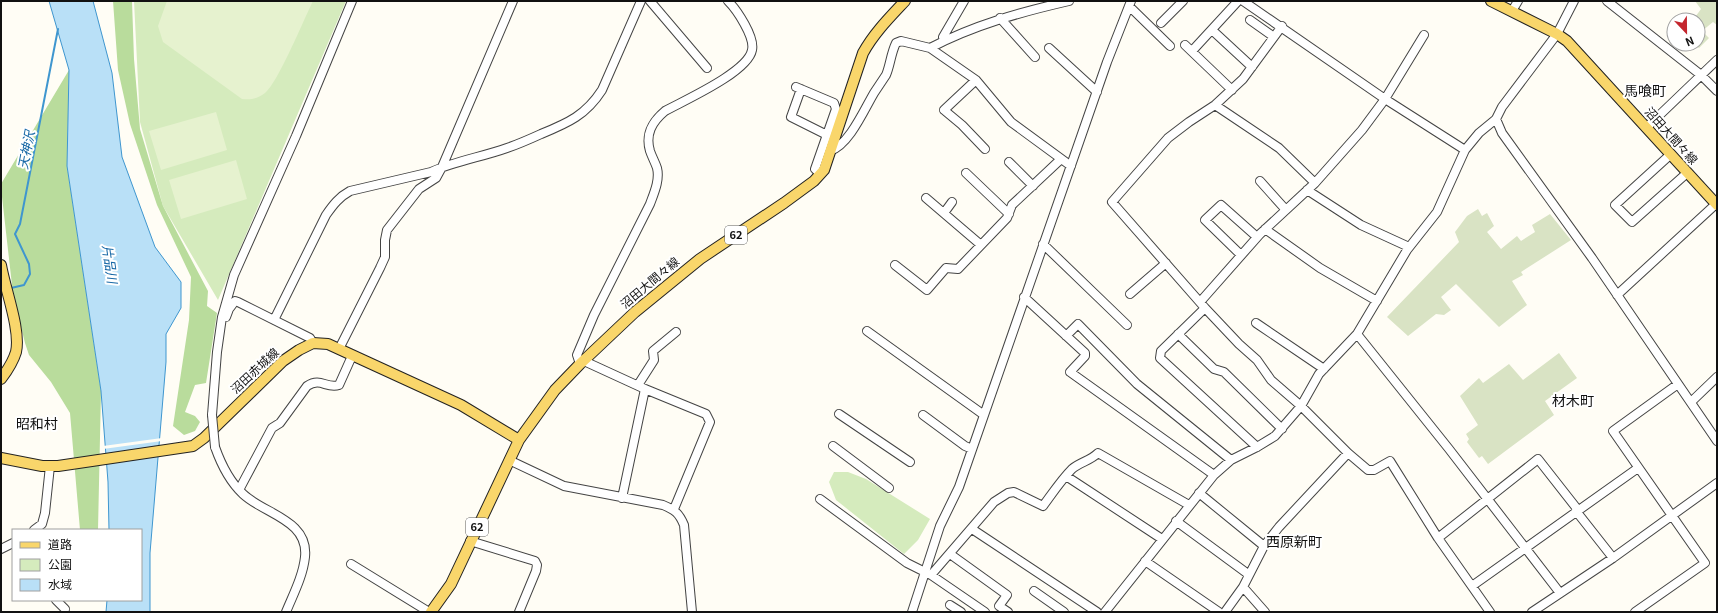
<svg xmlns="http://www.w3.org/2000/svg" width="1718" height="613" viewBox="0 0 1718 613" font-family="Georgia,'Noto Sans JP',serif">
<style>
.green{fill:#d5ebbd}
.forest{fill:#b9dc9c}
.cemetery{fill:#d9e3c4}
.pitch{fill:#e6f2cf}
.water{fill:#b9e0f7;stroke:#3f96cf}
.pier{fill:#fffdf5}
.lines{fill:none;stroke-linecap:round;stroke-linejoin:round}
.stream{stroke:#3f96cf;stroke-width:2}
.minor-casing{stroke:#444;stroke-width:10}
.major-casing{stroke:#222;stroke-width:12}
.minor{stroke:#fff;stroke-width:8}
.major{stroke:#f9d66b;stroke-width:10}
.minor-bridge-casing{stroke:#444;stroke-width:10;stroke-linecap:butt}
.minor-bridge{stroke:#fff;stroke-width:8}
.labels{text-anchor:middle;stroke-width:4;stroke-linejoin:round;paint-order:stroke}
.shield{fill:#fff;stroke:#585858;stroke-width:1}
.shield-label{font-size:11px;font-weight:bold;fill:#111}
.street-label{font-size:12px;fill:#111;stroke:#fff}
.water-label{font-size:13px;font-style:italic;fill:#1768a6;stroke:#fff}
.quarter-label{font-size:14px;fill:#111;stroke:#fff}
</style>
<rect width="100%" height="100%" fill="#fffdf5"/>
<path class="green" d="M134,1H346L218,300L163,206L140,122Z
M834,472H848L866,479L930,519L918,540L904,554L836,500L829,482Z"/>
<path class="forest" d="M113,1H132L134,59L140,129L163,206L208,291L207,306L217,313L206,383L195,385L185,412L195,416L200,422L195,431L184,435L173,426L189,320L191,277L157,205L130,124L118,70Z
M69,70L67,166L101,391L98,530H80L70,413L51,382L29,355L25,343L13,294L1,188V184Z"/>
<path class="cemetery" d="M1695,1H1717V25L1713,22L1702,31L1709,38L1699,48L1694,44H1698V20H1693L1701,9Z
M1478,209L1482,216L1487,213L1494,226L1487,232L1501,249L1517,236L1521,241L1535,232L1532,225L1550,214L1571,240L1521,272L1523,275L1512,281L1527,305L1499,327L1456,284L1441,297L1451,310L1444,315L1436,314L1408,336L1387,317L1459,242L1455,232L1467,216Z
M1559,353L1577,378L1545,401L1554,415L1488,464L1482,456L1479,458L1467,442L1469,439L1466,434L1478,425L1460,396L1479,378L1483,383L1509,364L1523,380Z"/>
<path class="pitch" d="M167,1H313C304,19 278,83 265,93C257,99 251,100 242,99L163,42L158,26Z
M216,112L227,150L161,170L149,131Z
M236,160L247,199L181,219L169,180Z"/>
<path class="water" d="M49,1H93L112,73L122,157L155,247L181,282V308L166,334V362L150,553V612H106L107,600H141V530H109L108,482L101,391L67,166L69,70Z"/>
<path class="pier" d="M162,438V441L103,449V446Z"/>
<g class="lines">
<path class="stream" d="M11,288L24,285L30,274L29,264L15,234L20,224L58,29"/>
<defs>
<path id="minor" d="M650,1L707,68
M1243,1L1385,99L1465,150
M1607,1L1701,75L1717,91
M1129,6L1170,46
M1512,11L1518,1
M1000,18L1035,57
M1250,20L1274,37
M1161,23L1183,1
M1282,26L1243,79L1215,105L1189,122L1168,138L1112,202L1205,308L1239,344L1257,360L1271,380L1301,406L1348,453L1368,470H1374L1390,461L1438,538L1490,612
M1212,30L1252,67
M944,40L943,37L964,1
M1185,45L1232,90
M930,48L976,80L1011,122L1071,166
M1049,48L1097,92
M1192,51L1238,1
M976,80L944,110L962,125L985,149
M796,87L834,103L836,109L815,169L820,174
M801,89L791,117L827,135
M1215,105L1279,148L1315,183
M1496,119L1502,133L1592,258L1717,441
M1646,128L1717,60
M830,151C849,145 864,110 874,93C878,87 882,81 886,75C890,66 891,53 896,43L901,41L930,48C974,25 1021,12 1069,1
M1671,154L1615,205L1632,222L1687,173
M1009,162L1033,186
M966,173L1009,214
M1260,181L1286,210
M1307,190L1361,225L1409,247
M926,198L981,245
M944,213L952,202
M1265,229L1320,268L1377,301
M1043,244L1127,325
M1241,255L1205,220L1221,205L1257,237
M895,265L927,290L946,268L958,269L1007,218L1012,205L1061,159
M1130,294L1166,263
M1617,295L1716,204
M1024,297L1085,353V356L1070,372L1214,475
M1200,302L1260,234L1315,183L1362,130L1385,99L1424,35
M1205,308L1161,351L1160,358L1257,447
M226,317L229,309L235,301L238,302L310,338L313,343
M274,320L326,215C333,205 339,197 350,191L431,172C455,161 482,157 507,148C519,144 530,139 541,134C568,123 586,115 602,90L641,1
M1256,323L1324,369
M867,331L984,415
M1178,334L1214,369L1224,372L1282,429
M1357,334L1449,449L1560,593
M1066,336L1078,324L1137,384L1231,460
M339,349L380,268L385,257V240L387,230L419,189L436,178L442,167L513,1
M584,361L645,389L622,498
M580,364L577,355L594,315L650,204C654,193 660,180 657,168C655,162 652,157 650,151C645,134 652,122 665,111C685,100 748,72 752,50C755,37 737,10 728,1
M638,385L654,360L653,351L676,332
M645,389L706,414L710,422L674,509
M1691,402L1717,377
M839,414L910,462
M212,415L217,352L222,317L234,275L296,136L352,1
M923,415L965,446L972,449
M833,446L889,488
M215,447C221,464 229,481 243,494C264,514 309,520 305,557C303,576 293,595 286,612
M509,460L564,486L663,505C675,510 679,513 684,525L692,612
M1066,476L1162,539
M239,490L272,428L280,423L307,386C321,377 326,389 339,385L352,356
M1199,493L1264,546
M820,499L907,563L931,575L994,502L1008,493L1014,492L1043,506C1052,494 1061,480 1072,469C1080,462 1090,461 1098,453L1189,505
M1576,511L1613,558
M1176,521L1248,574
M972,529L1097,612
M34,530L42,524L45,513L50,466
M1438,538L1538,459L1578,510
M470,541L535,561L537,565L536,571L519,612
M1,549L13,543
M950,554L1007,595L999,606L1008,612
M1145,561L1219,612
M351,564L429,612
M931,575L985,612
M1472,586L1638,468
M1243,587L1265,612
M1034,591L1064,612
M56,600L65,609
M950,605L961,612
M912,612L940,526L959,487L1107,62L1131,1
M1105,612L1214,475L1231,460L1257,447L1275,436L1301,406L1319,374L1357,334L1407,250L1437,212L1465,150L1479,133L1496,119L1502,107L1557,34L1574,1
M1225,612L1243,587L1264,546L1279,527L1348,453
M1532,612L1613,558L1717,483
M1635,612L1705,563L1613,431L1678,384"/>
<path id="major" d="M1491,1L1557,34L1567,41L1717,205
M1,265C5,289 21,330 16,352C13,362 7,371 1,379
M1,458L42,466H58L193,446L204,438L283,361L299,350L313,343L328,344L461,405L519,440
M431,612L451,584L519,440L555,390L580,364L635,312L700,259L784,203L814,181L824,170L863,53C874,33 890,17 905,1"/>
</defs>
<use href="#minor" class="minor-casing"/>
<use href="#major" class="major-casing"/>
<use href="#minor" class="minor"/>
<use href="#major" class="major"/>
<defs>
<path id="minor-bridge" d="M212,415L215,447"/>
</defs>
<use href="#minor-bridge" class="minor-bridge-casing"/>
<use href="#minor-bridge" class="minor-bridge"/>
</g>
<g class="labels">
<g class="shield">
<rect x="725" y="226" width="22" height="18" rx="3"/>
<rect x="466" y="518" width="22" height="18" rx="3"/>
</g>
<g class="shield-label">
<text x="736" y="239">62</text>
<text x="477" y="531">62</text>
</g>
<g class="street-label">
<text transform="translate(1671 136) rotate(48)" y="4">沼田大間々線</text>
<text transform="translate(650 283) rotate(-40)" y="4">沼田大間々線</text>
<text transform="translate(255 371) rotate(-43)" y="4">沼田赤城線</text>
</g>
<g class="water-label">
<text transform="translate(26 150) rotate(-79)" y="5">天神沢</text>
<text transform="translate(110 264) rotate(82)" y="5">片品川</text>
</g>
<g class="quarter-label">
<text x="1645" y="96">馬喰町</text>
<text x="1573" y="406">材木町</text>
<text x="37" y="429">昭和村</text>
<text x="1294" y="547">西原新町</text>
</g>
</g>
<rect width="1718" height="613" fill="none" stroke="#111111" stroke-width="4"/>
<rect x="12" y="529" width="130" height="72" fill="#ffffff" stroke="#a0a0a0"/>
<rect x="20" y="542" width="20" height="6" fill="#f9d66b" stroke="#a0a0a0"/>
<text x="48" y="549" font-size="12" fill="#111111">道路</text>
<rect x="20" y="559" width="20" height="12" fill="#d5ebbd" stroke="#a0a0a0"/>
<text x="48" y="569" font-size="12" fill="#111111">公園</text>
<rect x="20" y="579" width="20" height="12" fill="#b9e0f7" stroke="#a0a0a0"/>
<text x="48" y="589" font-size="12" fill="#111111">水域</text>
<g transform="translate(1686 32) rotate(158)"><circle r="19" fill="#ffffff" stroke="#a0a0a0"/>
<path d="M0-3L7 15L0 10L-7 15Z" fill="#c4262e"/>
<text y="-6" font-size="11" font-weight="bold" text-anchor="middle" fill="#111111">N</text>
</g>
</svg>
